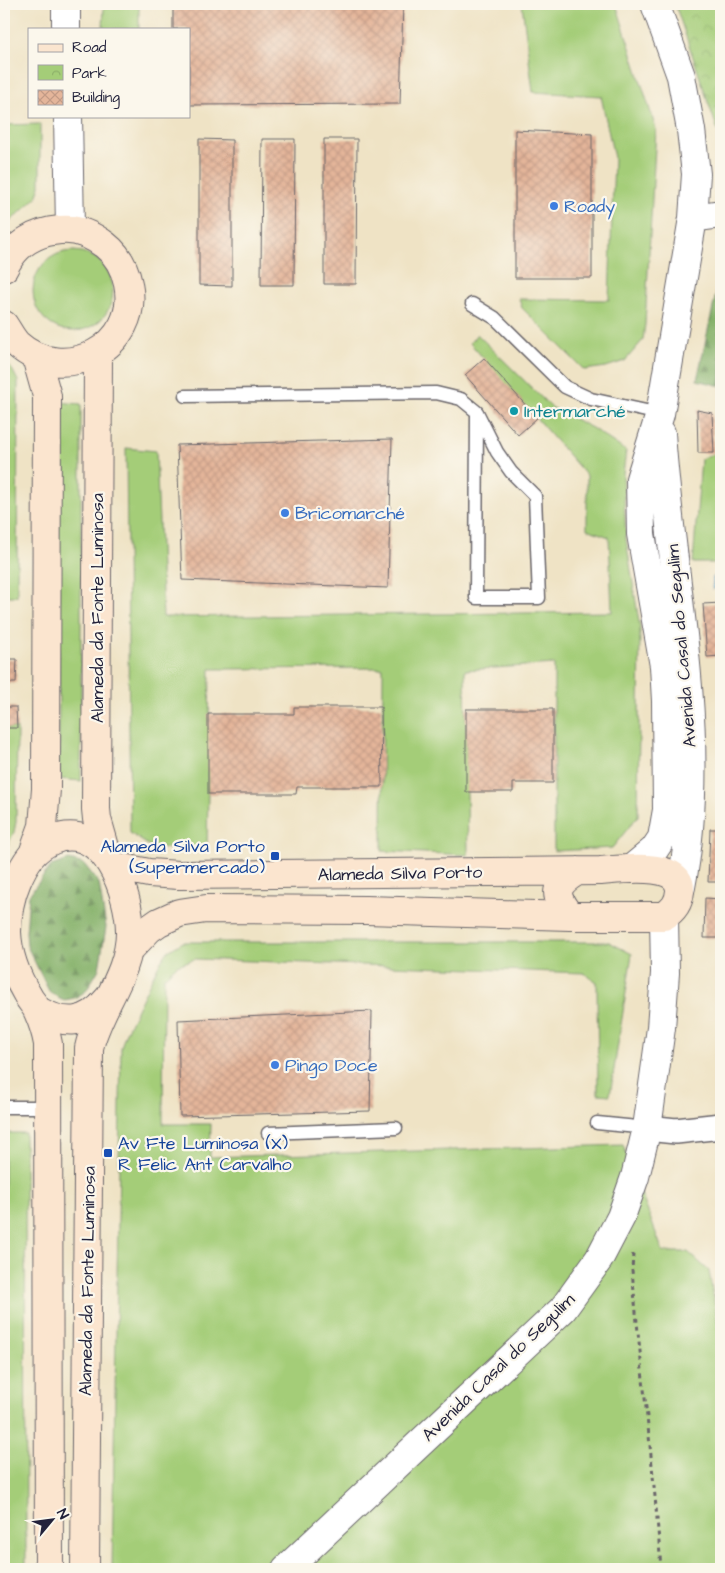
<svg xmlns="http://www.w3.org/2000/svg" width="725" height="1573" viewBox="0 0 725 1573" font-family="'Architects Daughter',sans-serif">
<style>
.green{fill:#a4cd78;stroke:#63785a}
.forest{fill:url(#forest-firs);stroke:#526952}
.park{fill:url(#park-crowns);stroke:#63785a}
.water{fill:url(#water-waves);stroke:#426e8e}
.building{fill:url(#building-cross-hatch)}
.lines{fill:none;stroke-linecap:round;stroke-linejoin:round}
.service-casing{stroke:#6a666b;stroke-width:15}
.minor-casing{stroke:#6a666b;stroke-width:28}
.tertiary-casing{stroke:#6a666b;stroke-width:30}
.secondary-casing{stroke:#6a666b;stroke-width:30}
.path{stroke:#6a666b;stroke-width:3;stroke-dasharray:4 4;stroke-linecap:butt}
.service{stroke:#fff;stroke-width:12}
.minor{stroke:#fff;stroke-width:25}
.tertiary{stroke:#fff;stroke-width:28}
.secondary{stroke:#fbe5cf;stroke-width:28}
.shop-dot{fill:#3f7fe0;stroke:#fbf7ec;stroke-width:2}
.culture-dot{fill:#0f9aa8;stroke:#fbf7ec;stroke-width:2}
.transit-dot{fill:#1a4fb4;stroke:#fbf7ec;stroke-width:2}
.labels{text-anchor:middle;stroke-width:4.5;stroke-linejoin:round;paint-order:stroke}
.shop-label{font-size:18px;fill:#366cbe;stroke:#fbf7ec;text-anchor:start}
.culture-label{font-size:18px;fill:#0d838f;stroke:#fbf7ec;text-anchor:start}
.street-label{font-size:18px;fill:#22223b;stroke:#fbf7ec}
.transit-label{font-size:18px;fill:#164399;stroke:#fbf7ec;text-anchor:end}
</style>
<defs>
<pattern id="forest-firs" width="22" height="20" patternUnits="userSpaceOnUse" patternTransform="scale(1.25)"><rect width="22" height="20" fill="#83b068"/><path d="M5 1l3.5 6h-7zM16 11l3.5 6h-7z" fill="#6b8f57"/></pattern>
<pattern id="park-crowns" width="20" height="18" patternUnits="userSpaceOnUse" patternTransform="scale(1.25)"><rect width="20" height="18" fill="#a4cd78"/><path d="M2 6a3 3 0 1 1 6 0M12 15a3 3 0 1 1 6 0" fill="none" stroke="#8db069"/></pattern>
<pattern id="water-waves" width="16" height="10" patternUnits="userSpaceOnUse" patternTransform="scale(1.25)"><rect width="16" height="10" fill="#63bae0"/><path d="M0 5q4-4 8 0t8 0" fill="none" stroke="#5197b7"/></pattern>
<pattern id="building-cross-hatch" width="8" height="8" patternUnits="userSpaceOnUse" patternTransform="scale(1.25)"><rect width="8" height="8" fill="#e4b59a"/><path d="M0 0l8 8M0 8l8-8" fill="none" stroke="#c39b86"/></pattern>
</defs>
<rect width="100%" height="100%" fill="#fbf7ec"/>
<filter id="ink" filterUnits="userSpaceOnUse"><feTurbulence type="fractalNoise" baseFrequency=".02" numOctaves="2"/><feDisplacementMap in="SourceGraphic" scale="10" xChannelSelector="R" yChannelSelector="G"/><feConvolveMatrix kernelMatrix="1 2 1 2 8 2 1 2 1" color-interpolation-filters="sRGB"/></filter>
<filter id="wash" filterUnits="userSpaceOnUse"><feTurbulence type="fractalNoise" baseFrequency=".0096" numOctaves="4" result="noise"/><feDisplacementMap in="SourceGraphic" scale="20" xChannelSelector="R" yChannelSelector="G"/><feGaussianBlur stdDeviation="1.12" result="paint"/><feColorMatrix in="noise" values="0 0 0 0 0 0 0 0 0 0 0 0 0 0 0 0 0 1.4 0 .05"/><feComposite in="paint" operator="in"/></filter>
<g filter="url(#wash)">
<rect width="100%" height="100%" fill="#efe3c5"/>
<path class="green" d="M104,4H139V29H103Z
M522,4H616L656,129L645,324L643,340L625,361L606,367L584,370L522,308L519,299L609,300L614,158L601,96L533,92Z
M40,124V186L36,198L4,227V125Z
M33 291a40 40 0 1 1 80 0a40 40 0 1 1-80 0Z
M477,334L551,407L592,428L626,451L623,474L626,539L640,628L638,816L612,848L554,851V664L465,670L468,855L382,851L383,668L210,669L207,851L151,847L130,833L126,448L156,451L163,617L612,612L609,537L587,529V476L470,343Z
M4,359L13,371L18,381L17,596H4Z
M58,402L81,404V781L59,779Z
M721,452V563H693L701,459Z
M4,728H17L16,822L14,832L4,853Z
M183,942H609L632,954L610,1095L598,1094L597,982L584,973L195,959L177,965L164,977L163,1124H211L210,1157L623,1145L663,1252H688L709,1271L721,1343V1569H112L121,1047L126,1032L158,966L168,951Z
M4,1133H25L26,1569H4Z"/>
<path class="forest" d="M721,276V386L697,380L719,280Z
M69,860L84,864L99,883L106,927L99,969L86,991L75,998L64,1000L50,993L27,946L26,932L29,895L51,866Z"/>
<path class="park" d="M675,4H721V140Z"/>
<path class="water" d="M713,577H721V589H712Z"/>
<g id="blocks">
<path class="building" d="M173,4H403L400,104L189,105V29H173Z
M515,130L592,134V278H515Z
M199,139L232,140V286L199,285Z
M262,139H295L294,285H261Z
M324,139H357L356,284H324Z
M484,358L537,418L518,435L465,375Z
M697,410L712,413L714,453H698Z
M392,439L388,588L182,580L177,445Z
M721,603V656L707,657L703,604Z
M4,659H17L16,683H4Z
M4,707H16L17,728H4Z
M294,707H381L382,787H297L296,794H208V714H294Z
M466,709H553V783H513V792H466Z
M710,829H721V882H708Z
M705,898L721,899V938H704Z
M372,1011L370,1111L180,1116L178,1020Z
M718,1295H721V1310H720Z"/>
</g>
</g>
<g filter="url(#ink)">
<use href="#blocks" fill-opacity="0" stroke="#6a666b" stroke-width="1"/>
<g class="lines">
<defs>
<path id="service" d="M472,304L495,318L565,387L591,399L660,414
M185,396L436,393L461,399L477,412L497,452L511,472L535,496L539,598H476L477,412
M4,1107H48
M597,1123L647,1128
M268,1133L396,1128"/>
<path id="minor" d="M647,1128L676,1131L721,1126"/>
<path id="tertiary" d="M66,4V29
M68,116L70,229
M693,218L721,214
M661,433C671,583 710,737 681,887
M631,869L654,850L662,838L667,810L666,701L664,666L641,534L640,479L660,414L693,218L696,174L691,130L681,76L655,4
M286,1569L563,1309L599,1259L621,1217L635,1177L647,1128L661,1028L665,973L664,916"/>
<path id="secondary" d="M4,268C15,244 35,232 60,230C77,228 92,235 105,245C118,255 125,269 128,284C141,346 64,387 17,344C12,339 8,331 4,325
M98,353L96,809L97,819L109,861
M34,851L43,826L46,789L47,396L36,357
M113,866L149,873L179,875L600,871C618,870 682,860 680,891C679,903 674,910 664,916H570L366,910L206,909L179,913L159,922L149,929L128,951
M570,916C553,895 553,885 578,871
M37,1010C64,1025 86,1026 107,1000
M49,1569L48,1044C46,1033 43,1023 38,1012C36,1006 31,1002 28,996C16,976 8,956 7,932C7,914 10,897 17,881C25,862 34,848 53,840C104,819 130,894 130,932C130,975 98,1008 89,1048L85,1569"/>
</defs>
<use href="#service" class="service-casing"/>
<use href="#minor" class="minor-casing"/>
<use href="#tertiary" class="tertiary-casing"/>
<use href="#secondary" class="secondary-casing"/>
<path class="path" d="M633,1254L632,1270C641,1370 654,1469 661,1569"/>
<use href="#service" class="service"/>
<use href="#minor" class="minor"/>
<use href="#tertiary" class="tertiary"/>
<use href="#secondary" class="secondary"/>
</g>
</g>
<g class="shop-dot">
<circle cx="554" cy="206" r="5"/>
<circle cx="285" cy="513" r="5"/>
<circle cx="275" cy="1065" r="5"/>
</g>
<circle class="culture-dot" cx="514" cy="411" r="5"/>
<g class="transit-dot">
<rect x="270" y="851" width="10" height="10" rx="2.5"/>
<rect x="103" y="1148" width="10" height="10" rx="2.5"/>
</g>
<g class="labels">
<g class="shop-label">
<text x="564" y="212">Roady</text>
<text x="295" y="519">Bricomarché</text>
<text x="285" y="1071">Pingo Doce</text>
</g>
<g class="culture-label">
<text x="524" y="417">Intermarché</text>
</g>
<g class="street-label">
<text transform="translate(97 608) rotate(-90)" y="6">Alameda da Fonte Luminosa</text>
<text transform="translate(681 646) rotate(-95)" y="6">Avenida Casal do Segulim</text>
<text transform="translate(400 873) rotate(-1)" y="6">Alameda Silva Porto</text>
<text transform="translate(87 1281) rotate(-89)" y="6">Alameda da Fonte Luminosa</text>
<text transform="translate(498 1367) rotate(-44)" y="6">Avenida Casal do Segulim</text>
</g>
<g class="transit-label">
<text x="265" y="852">Alameda Silva Porto<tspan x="265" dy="21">(Supermercado)</tspan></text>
<text x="118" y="1149" text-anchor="start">Av Fte Luminosa (X)<tspan x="118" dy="21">R Felic Ant Carvalho</tspan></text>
</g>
</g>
<rect width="725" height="1573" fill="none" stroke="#fbf7ec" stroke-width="20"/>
<rect x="28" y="28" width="162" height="90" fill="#fbf7ec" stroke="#a4a2a5"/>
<rect x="38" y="44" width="25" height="8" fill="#fbe5cf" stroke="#a4a2a5"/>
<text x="72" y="52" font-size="15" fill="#22223b">Road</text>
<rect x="38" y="65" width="25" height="15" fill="url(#park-crowns)" stroke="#a4a2a5"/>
<text x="72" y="78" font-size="15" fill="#22223b">Park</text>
<rect x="38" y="90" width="25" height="15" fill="url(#building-cross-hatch)" stroke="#a4a2a5"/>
<text x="72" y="102" font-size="15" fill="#22223b">Building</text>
<g transform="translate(52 1520) rotate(61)" stroke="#fbf7ec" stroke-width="4" paint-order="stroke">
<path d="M0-4L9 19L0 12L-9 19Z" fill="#22223b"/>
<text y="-8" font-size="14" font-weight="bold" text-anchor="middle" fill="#22223b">N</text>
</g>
</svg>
